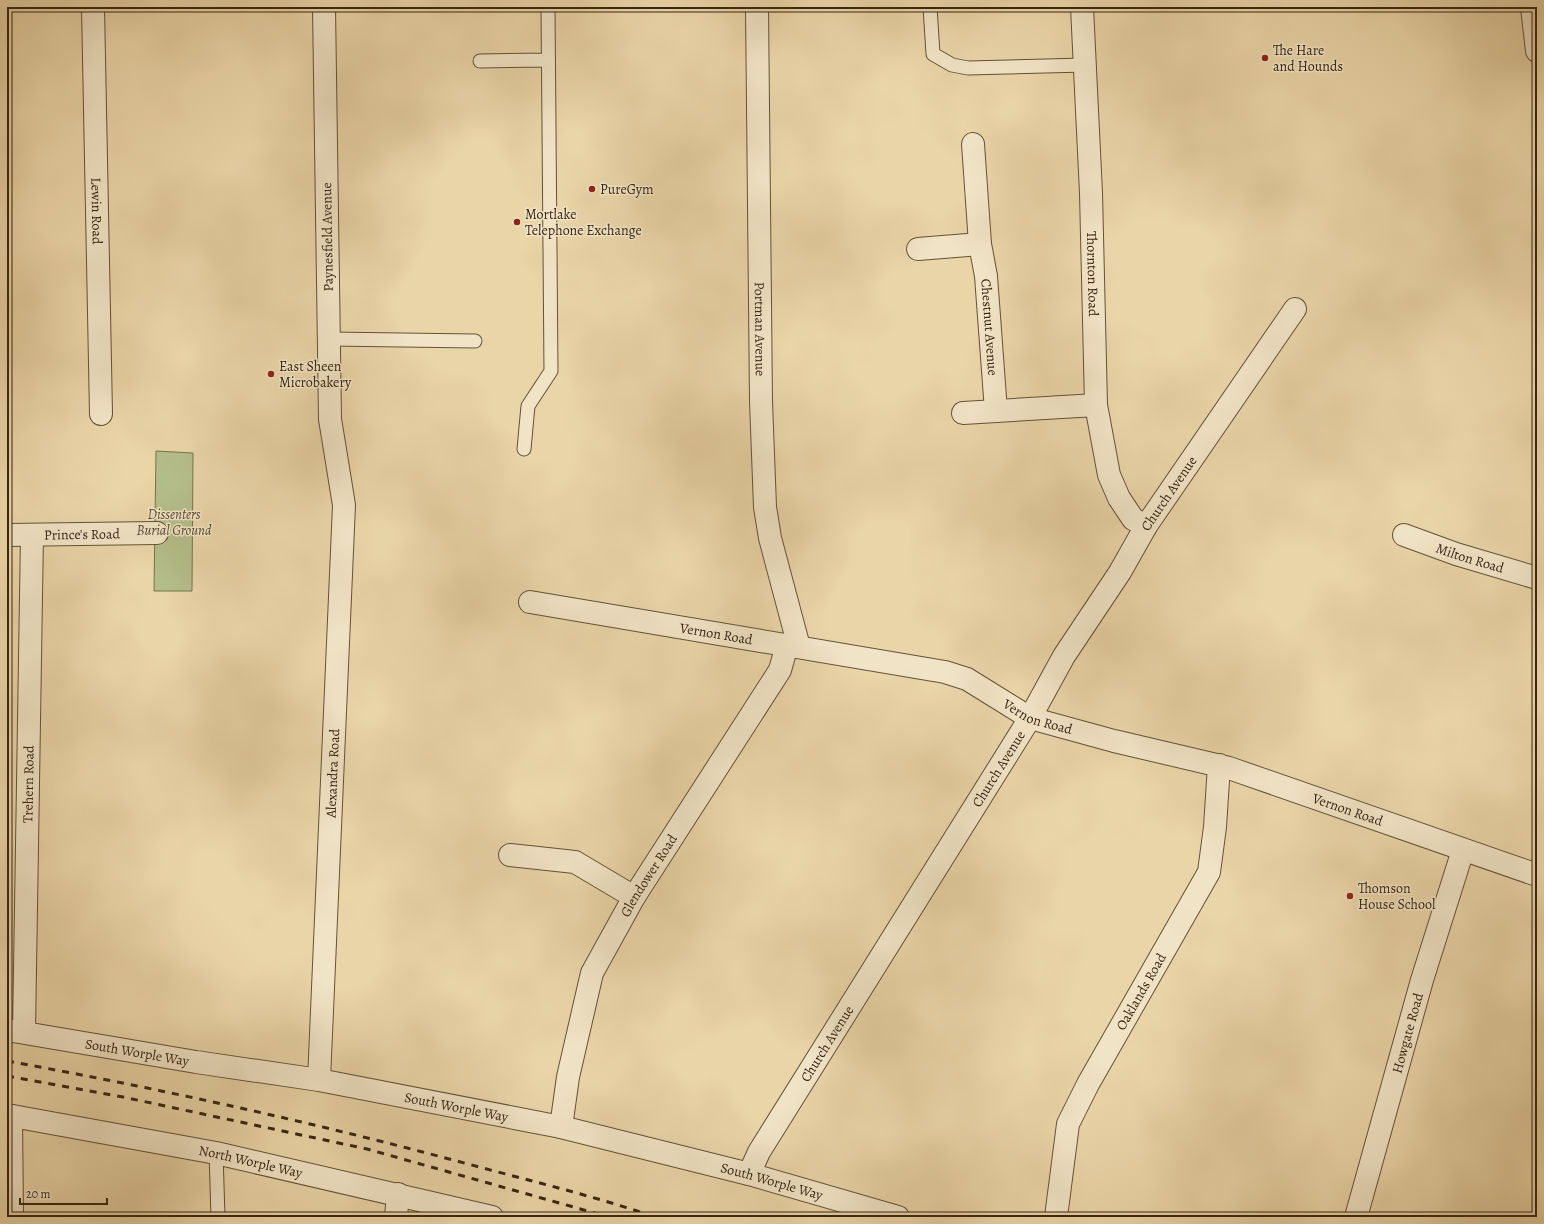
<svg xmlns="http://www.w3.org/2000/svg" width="1544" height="1224" viewBox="0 0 1544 1224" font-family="Alegreya,serif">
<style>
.green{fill:#b4be8a;stroke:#76724e}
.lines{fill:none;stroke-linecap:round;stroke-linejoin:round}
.lane-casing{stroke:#645138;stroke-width:15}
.street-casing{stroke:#645138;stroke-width:24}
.lane{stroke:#f1e4c6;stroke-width:13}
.street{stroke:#f1e4c6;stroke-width:22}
.rail{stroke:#382513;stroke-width:3;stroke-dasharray:7 7;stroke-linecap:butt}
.poi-dot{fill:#8f2418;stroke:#f1e4c6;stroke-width:1.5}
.labels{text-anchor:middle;stroke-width:3;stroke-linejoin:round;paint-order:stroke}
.poi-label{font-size:14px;fill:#382513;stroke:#f1e4c6;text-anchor:start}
.street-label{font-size:14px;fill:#382513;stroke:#f1e4c6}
.park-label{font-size:14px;font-style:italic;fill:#574b31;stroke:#f1e4c6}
</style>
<rect width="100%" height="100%" fill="#ead5a8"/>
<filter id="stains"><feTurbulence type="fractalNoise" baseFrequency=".005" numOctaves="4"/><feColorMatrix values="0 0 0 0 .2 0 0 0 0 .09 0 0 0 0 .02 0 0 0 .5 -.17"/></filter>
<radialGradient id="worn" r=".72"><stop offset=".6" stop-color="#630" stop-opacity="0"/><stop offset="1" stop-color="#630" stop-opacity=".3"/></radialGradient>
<path class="green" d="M156,451L193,453L192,591H154Z"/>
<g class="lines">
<defs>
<path id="lane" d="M930,7L933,54L952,65L968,68L1085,65
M480,61L548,60
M329,339L475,341
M524,449L528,406L551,371L548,7
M216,1153L218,1217"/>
<g id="street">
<path id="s1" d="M93,7L101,414"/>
<path id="s2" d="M757,7L761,402L765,507L770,538L799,647"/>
<path id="s3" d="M1082,7L1091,193L1096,405L1109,475L1119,498L1133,519L1146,526"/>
<path d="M1532,7L1537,51"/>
<path id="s4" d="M973,144L980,244L986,276L996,411"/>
<path d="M918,249L980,244"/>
<path d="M963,413L1096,405"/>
<path id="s5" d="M7,535L157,533"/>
<path id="s6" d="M1404,535L1456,554L1537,578"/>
<path id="s7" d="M530,602L945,672L967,679L1030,718L1114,741L1229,768L1537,875"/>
<path d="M510,855L575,862L634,897"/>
<path id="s8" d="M7,1030L196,1062L319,1080L561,1127L749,1174L898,1217"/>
<path id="s9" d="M24,1032L32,535"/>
<path id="s10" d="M319,1080L344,505L330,419L324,7"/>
<path id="s11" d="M7,1115L216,1153L492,1217"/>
<path d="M11,1116L12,1217"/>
<path id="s12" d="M561,1127L568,1077L592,973L634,897L780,670L787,645"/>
<path id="s13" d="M749,1174L759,1152L1030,718L1064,656L1120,572L1146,526L1295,309"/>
<path d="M396,1217L398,1194"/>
<path id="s14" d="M1056,1217L1068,1124L1088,1084L1209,872L1215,827L1219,765"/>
<path id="s15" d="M1356,1217L1422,980L1463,850"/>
</g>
</defs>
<use href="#lane" class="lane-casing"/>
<use href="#street" class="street-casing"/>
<use href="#lane" class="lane"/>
<use href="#street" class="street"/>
<path class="rail" d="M7,1061C162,1089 316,1123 468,1164C531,1181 594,1196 655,1217
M7,1076L123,1097L367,1149L609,1217"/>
</g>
<g class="poi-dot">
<circle cx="1265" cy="58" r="4"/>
<circle cx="592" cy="189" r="4"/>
<circle cx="517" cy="222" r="4"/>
<circle cx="271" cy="374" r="4"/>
<circle cx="1350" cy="896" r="4"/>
</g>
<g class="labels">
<g class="poi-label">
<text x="1273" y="55">The Hare<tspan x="1273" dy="16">and Hounds</tspan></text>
<text x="600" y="194">PureGym</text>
<text x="525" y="219">Mortlake<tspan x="525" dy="16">Telephone Exchange</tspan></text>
<text x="279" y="371">East Sheen<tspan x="279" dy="16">Microbakery</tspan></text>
<text x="1358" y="893">Thomson<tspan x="1358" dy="16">House School</tspan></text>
</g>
<g class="street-label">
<text dy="5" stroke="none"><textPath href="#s1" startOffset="204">Lewin Road</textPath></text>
<text transform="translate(327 237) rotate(-91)" y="5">Paynesfield Avenue</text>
<text dy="5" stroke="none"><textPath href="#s3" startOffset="267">Thornton Road</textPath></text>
<text dy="5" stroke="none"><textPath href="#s4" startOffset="184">Chestnut Avenue</textPath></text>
<text dy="5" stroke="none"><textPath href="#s2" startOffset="322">Portman Avenue</textPath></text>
<text dy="5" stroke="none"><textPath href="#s13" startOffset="800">Church Avenue</textPath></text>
<text dy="5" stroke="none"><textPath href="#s5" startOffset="75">Prince's Road</textPath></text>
<text dy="5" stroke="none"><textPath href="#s6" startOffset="70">Milton Road</textPath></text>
<text dy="5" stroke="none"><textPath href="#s7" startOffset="189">Vernon Road</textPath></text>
<text dy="5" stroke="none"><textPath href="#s7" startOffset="525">Vernon Road</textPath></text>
<text dy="5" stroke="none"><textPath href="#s13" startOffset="476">Church Avenue</textPath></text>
<text dy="5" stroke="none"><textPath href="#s10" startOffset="307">Alexandra Road</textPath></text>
<text dy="5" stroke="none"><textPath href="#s9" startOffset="248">Trehern Road</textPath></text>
<text dy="5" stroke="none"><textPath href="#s7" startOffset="849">Vernon Road</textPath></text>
<text dy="5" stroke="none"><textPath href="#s12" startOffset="270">Glendower Road</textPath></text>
<text dy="5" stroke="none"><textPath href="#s14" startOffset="245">Oaklands Road</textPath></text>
<text dy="5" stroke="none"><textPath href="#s15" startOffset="191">Howgate Road</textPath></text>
<text dy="5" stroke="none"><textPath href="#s13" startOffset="152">Church Avenue</textPath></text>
<text dy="5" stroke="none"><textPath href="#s8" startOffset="132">South Worple Way</textPath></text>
<text dy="5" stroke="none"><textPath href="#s8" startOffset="456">South Worple Way</textPath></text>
<text dy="5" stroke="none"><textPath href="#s11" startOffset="248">North Worple Way</textPath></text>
<text dy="5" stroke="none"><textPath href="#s8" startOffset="780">South Worple Way</textPath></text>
</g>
<g class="park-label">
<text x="174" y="519">Dissenters<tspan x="174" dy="16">Burial Ground</tspan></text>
</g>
</g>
<rect width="1544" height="1224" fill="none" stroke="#ead5a8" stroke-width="24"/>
<rect x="8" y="8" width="1528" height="1208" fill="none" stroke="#382513" stroke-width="2"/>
<rect x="12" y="12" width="1520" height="1200" fill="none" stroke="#382513"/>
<path d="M20 1198v6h87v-6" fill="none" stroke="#382513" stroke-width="2"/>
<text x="26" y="1198" font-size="12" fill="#382513" stroke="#f1e4c6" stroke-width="3" paint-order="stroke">20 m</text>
<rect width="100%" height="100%" filter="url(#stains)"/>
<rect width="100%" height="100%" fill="url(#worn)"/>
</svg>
